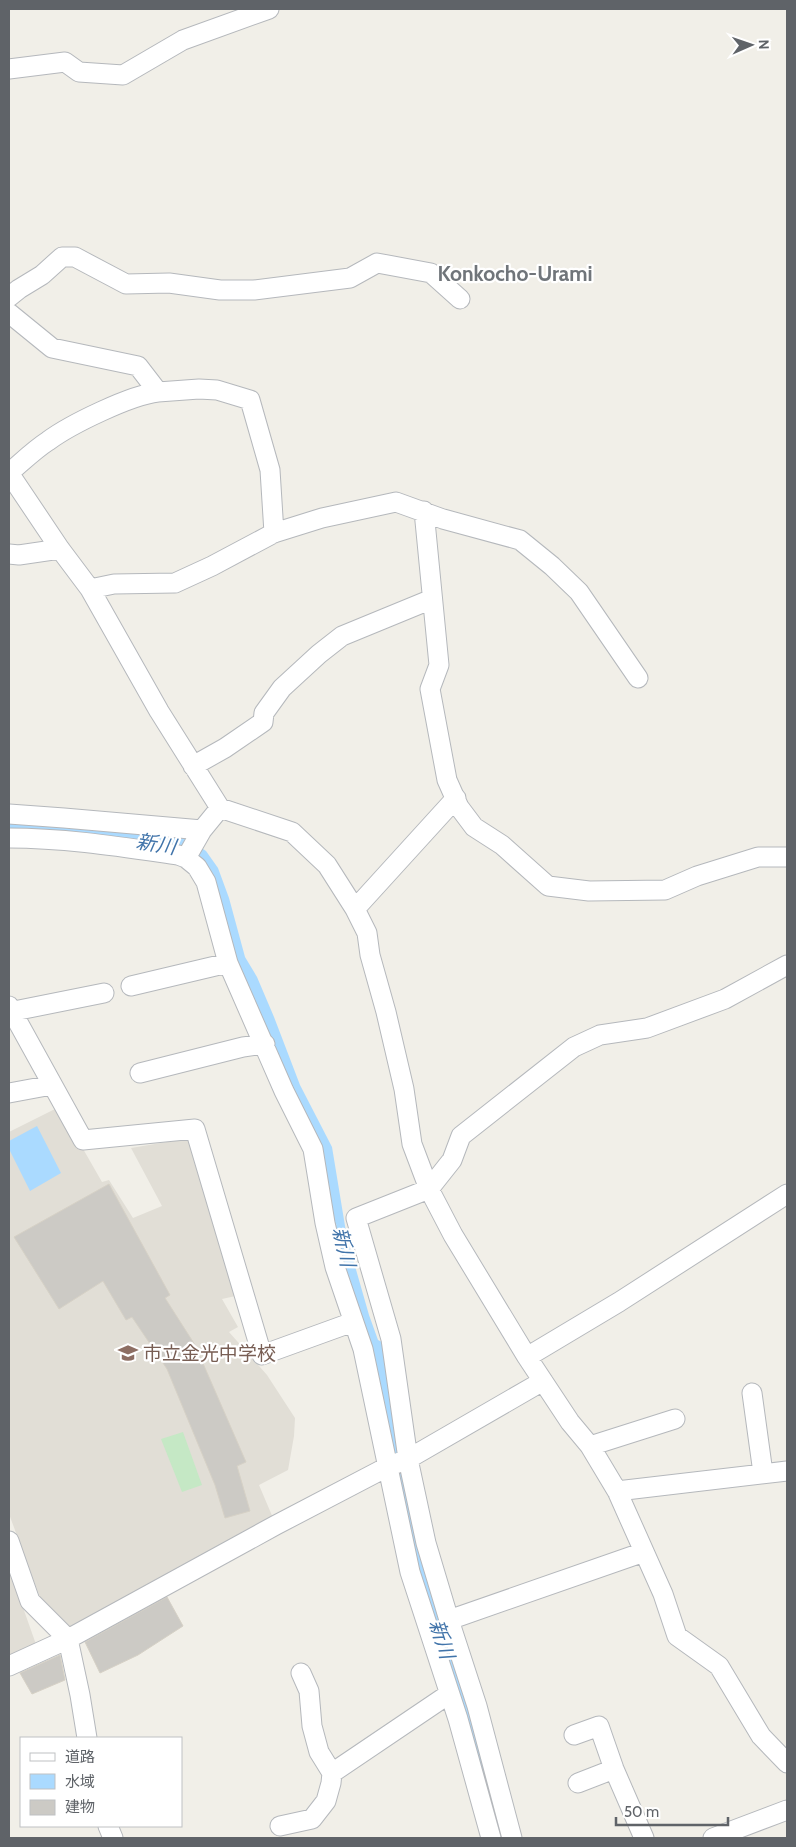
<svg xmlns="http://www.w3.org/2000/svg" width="796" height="1847" viewBox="0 0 796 1847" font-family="Cabin,'Noto Sans JP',sans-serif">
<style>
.education{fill:#e1ded6}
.green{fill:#c5e8c5}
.water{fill:#aadaff}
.building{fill:#cccac5;stroke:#d6d1c6}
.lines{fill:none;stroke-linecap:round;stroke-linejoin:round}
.minor-casing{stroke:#b5b8bc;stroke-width:21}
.minor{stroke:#fff;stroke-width:19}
.labels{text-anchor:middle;stroke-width:4.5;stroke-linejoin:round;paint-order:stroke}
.education-label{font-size:19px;fill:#785e54;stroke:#fff;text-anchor:start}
.water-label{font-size:20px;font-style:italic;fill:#4174aa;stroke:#fff}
.quarter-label{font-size:21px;font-weight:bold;fill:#70757a;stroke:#fff}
</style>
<rect width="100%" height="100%" fill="#f1efe8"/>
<path class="education" d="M59,1107L102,1182L109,1180L133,1218L162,1206L131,1148L191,1138L240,1295L222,1299L238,1327L229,1332L267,1375L295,1418L294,1436L288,1470L259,1485L276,1525L71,1634L44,1608L9,1514V1132Z
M9,1568L38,1650L9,1664Z"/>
<path class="green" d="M183,1432L202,1485L182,1492L161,1439Z"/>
<path class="water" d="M9,822L107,829L188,839L206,851L218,868L229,898L245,957L257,977L274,1017L300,1085L332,1147L347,1238L369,1315L378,1340L384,1343L508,1838H494L413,1567L333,1226L337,1224L332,1225L237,968L203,866L9,834Z
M37,1126L61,1173L30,1191L9,1149V1141Z"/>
<path class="building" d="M109,1184L170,1295L165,1298L195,1345L246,1462L237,1466L250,1511L225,1518L215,1485L167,1369L132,1317L126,1320L103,1281L59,1309L14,1237Z
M167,1597L183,1626L138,1655L100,1673L85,1642Z
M60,1655L65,1680L32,1694L20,1673Z"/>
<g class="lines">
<defs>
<path id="minor" d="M9,69L65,62L79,72L123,75L183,40L269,9
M9,297L19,289L42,275L62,257H75L126,284L169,283L220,290H254L350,278L377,263L431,273L460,299
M9,313L52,348L138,366L158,392L199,389L217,390L250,400L270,470L274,533
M9,473L60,549L90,589L159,711L220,808L202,830L186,858
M9,473C22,462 34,450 48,441C71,424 131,395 158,392
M424,511L439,665L430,689L447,780L459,807L474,827L502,845L548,886L589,891L665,890L697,876L758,857H787
M9,554L19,555L60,549
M90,589L114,584L175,583L212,566L274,533L322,518L396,502L443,519L520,540L552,566L579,592L638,678
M193,766L225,748L263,722L264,713L282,688L319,654L342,636L432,599
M220,808L292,832L327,865L355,909L367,933L370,955L386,1012L404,1089L412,1144L429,1189L453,1235L527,1357L570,1422L590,1446L617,1491L663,1594L677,1636L719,1666L761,1736L787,1763
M9,814L64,818L202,830
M9,838C66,838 122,847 178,855L186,858L197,867L206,882L228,963L284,1091L313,1149L325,1223L335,1267L363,1349L410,1572L458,1719L491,1838
M355,909L456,798
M131,986L228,963
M9,1006L83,1140L195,1129L262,1355L353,1322
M9,1012L104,993
M140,1073L243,1047L265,1044
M9,1093L52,1085
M527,1357L619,1302L787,1194
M752,1393L763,1473
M590,1446L675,1419
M617,1491L787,1471
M9,1541L30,1601L68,1639L80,1695L87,1738
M449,1620L644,1552
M9,1666L68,1639L276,1525L387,1467L408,1459L543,1381
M301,1673L309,1691L312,1726L319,1752L332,1773
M574,1735L599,1726L614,1769L644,1838
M578,1783L614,1769
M108,1826L113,1838
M280,1826L312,1819L326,1801L331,1783L332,1773L449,1694
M512,1838L477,1706L449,1620L426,1543L408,1459L391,1339L356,1218L429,1189L452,1160L461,1136L574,1047L600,1035L647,1028L725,999L787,965
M713,1838L787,1810"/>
</defs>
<use href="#minor" class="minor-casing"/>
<use href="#minor" class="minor"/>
</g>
<defs>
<symbol id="school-bare" viewBox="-9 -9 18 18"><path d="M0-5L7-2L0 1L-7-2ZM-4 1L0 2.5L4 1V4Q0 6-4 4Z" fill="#8d6e63" stroke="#fff" stroke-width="2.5" paint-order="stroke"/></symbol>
</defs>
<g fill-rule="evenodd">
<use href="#school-bare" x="114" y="1339" width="28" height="28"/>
</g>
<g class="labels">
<g class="education-label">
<text x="143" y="1360">市立金光中学校</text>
</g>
<g class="water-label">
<text transform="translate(156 844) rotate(9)" y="7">新川</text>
<text transform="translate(344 1247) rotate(77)" y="7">新川</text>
<text transform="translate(442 1639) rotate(72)" y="7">新川</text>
</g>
<g class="quarter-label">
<text x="515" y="281">Konkocho-Urami</text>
</g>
</g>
<rect width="796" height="1847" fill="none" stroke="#5f6368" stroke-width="20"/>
<rect x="20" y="1737" width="162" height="90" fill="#ffffff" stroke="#bfc1c3"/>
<rect x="30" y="1753" width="25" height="8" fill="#ffffff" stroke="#bfc1c3"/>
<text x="65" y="1762" font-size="15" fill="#5f6368">道路</text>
<rect x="30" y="1774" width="25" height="15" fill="#aadaff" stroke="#bfc1c3"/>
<text x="65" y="1787" font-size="15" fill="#5f6368">水域</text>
<rect x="30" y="1800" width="25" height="15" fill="#cccac5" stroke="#bfc1c3"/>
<text x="65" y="1812" font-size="15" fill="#5f6368">建物</text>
<g transform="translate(751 45) rotate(88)" stroke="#ffffff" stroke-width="4" paint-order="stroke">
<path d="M0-4L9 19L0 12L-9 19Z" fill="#5f6368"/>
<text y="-8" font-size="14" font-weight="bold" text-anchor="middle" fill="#5f6368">N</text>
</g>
<path d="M616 1817v8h112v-8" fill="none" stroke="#5f6368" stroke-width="2.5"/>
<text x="624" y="1817" font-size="15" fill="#5f6368" stroke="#ffffff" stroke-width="4" paint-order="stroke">50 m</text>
</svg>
